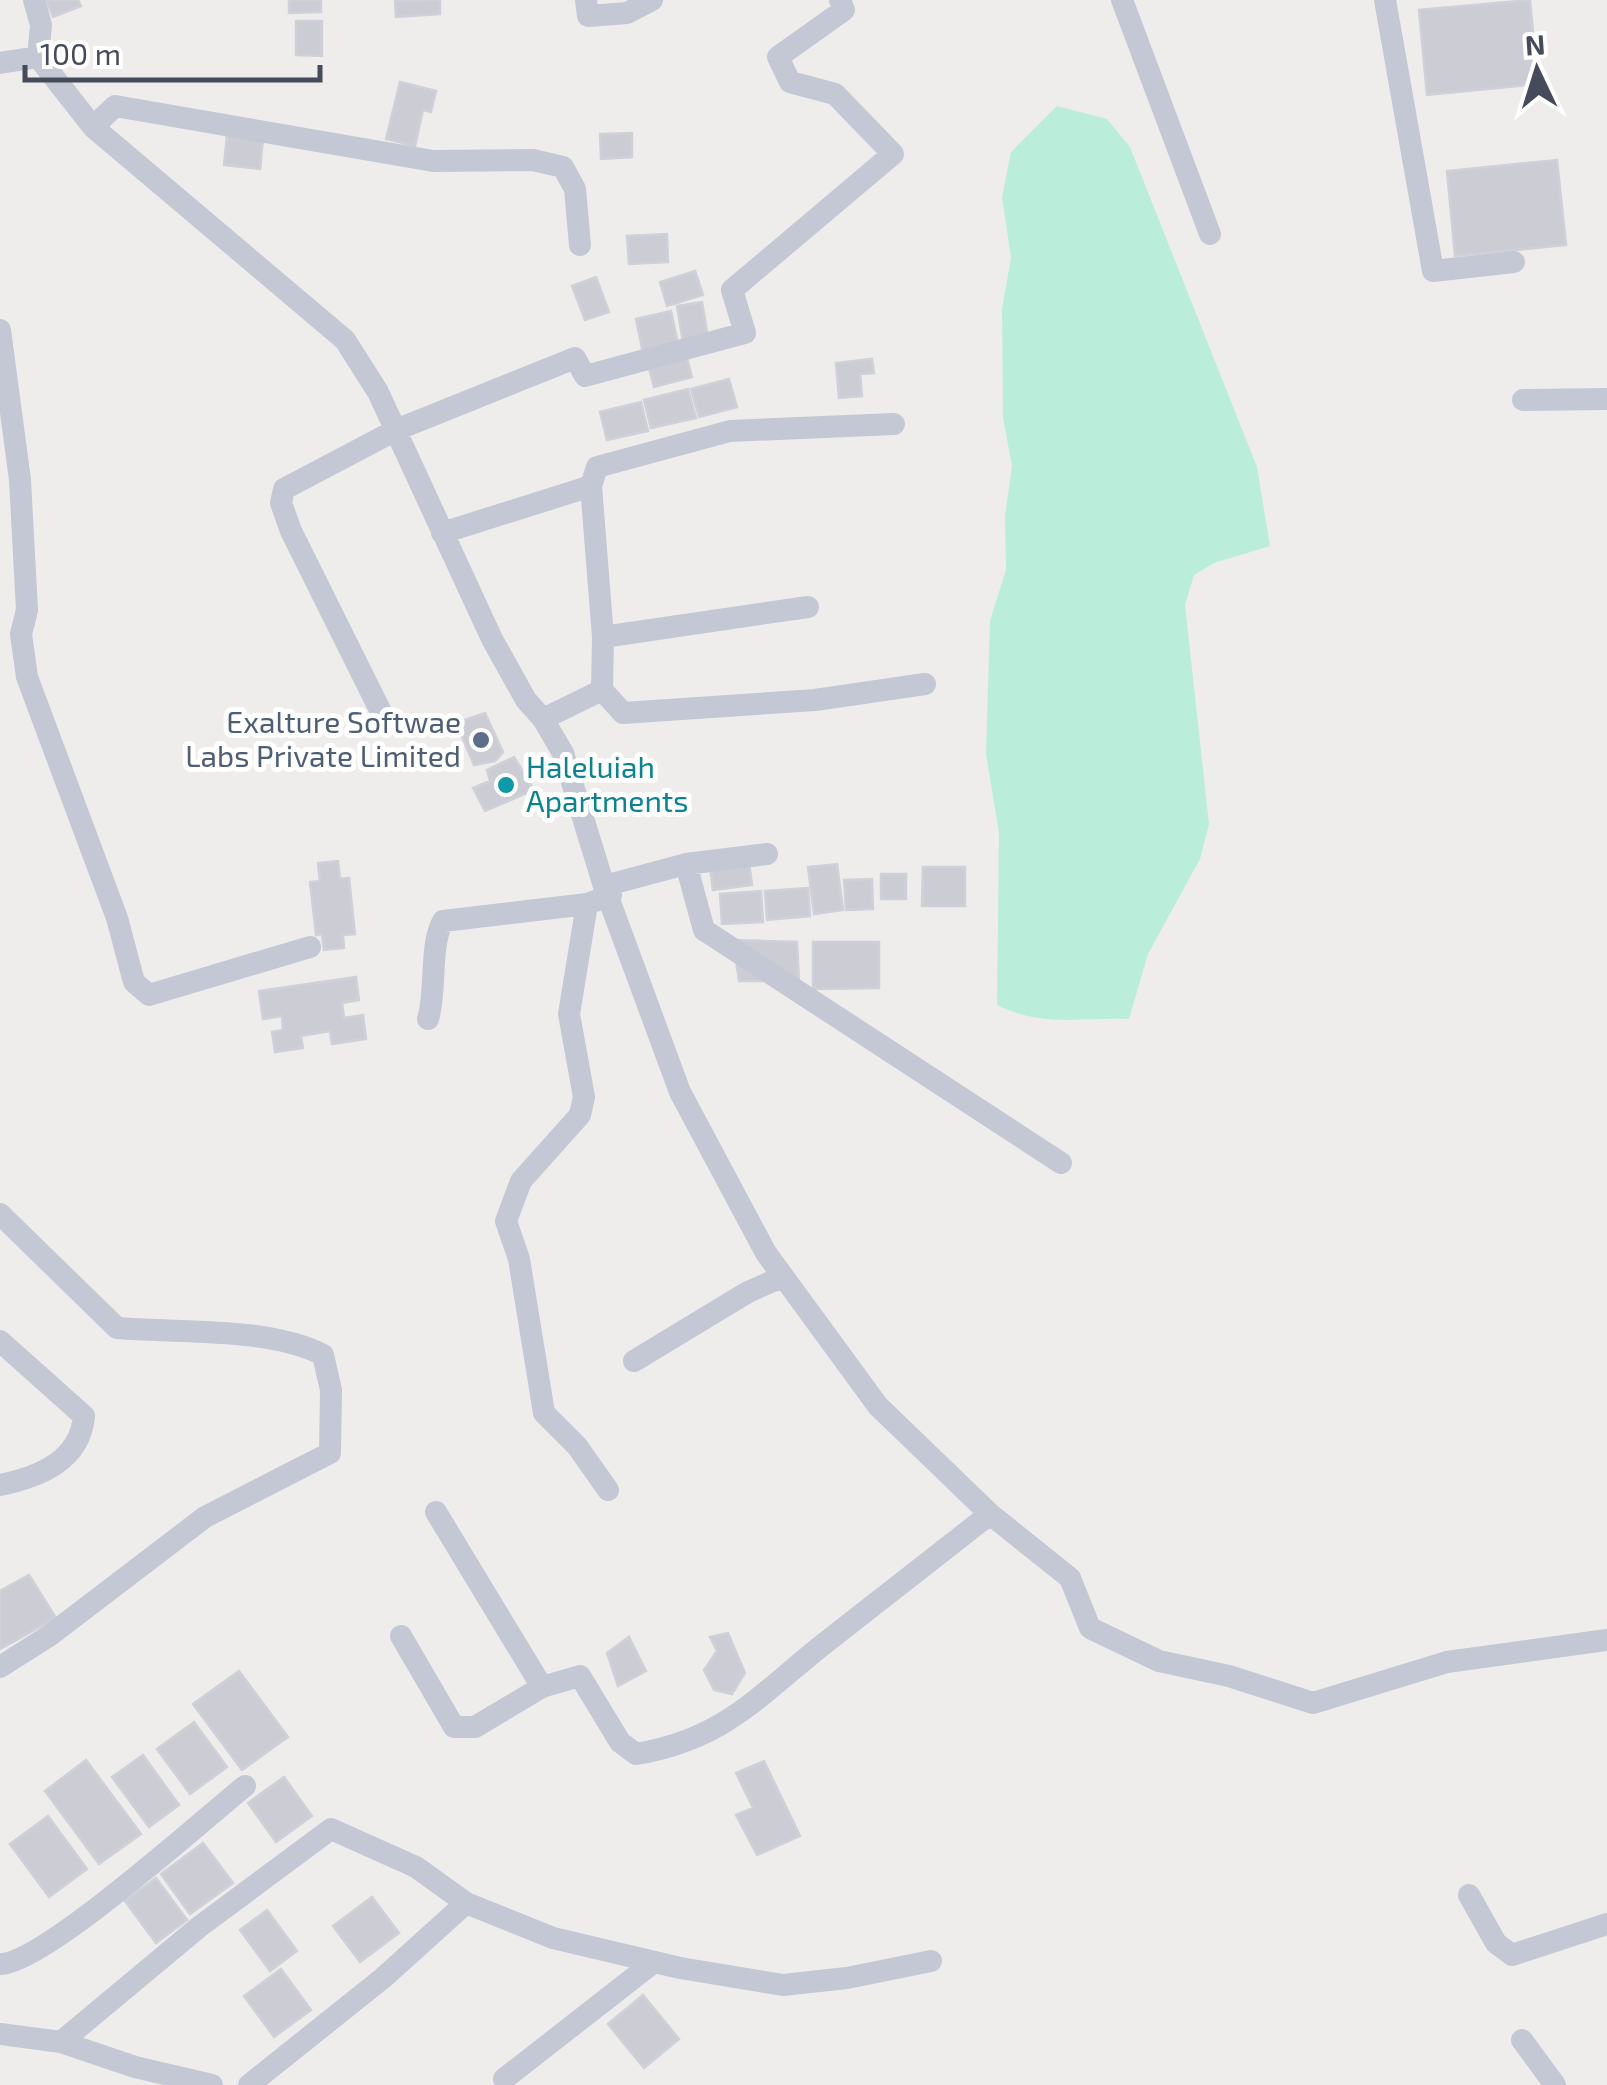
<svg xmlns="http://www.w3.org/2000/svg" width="1607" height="2085" viewBox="0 0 1607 2085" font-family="'Exo 2',sans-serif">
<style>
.green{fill:#baeedb}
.building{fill:#cccdd4;stroke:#d0d1d8;stroke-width:2.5}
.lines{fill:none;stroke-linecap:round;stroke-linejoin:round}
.minor{stroke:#c3c8d4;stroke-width:22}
.service-dot{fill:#5c6f8a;stroke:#fff;stroke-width:4}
.culture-dot{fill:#0f9aa8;stroke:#fff;stroke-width:4}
.labels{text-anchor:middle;stroke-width:10;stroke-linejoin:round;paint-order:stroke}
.service-label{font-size:30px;fill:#4e5e75;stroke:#fff;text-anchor:end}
.culture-label{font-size:30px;fill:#0d838f;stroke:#fff;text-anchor:start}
</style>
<rect width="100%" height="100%" fill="#efedec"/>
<path class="green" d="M1057,106L1107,119L1130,147L1257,467L1270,546L1214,563L1194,575L1185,605L1209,824L1200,859L1148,954L1129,1019C1079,1017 1044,1028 997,1005L999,833L986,754L990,621L1006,570L1005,516L1012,466L1003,418L1002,309L1011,258L1002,197L1011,152Z"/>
<path class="building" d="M46,0H78L81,6L53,17Z
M289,0H321V12L289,13Z
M440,0V14L396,17L395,1Z
M1530,0L1538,84L1427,95L1419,10Z
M296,21H322V56L296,55Z
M400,82L436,91L431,112L423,110L415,146L386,139Z
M632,133V157L601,159L600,134Z
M227,135L263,139L260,169L224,165Z
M1557,160L1566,245L1455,256L1447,171Z
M667,234L668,262L629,264L627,236Z
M695,271L703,295L667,306L660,282Z
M596,277L609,312L585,320L572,286Z
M702,302L708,338L683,342L677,306Z
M671,311L678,344L643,353L636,319Z
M685,351L692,377L654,387L647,361Z
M872,359L874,373L860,374L862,396L839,398L836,363Z
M729,379L737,407L699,417L691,389Z
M688,389L696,418L651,428L644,400Z
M641,402L648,431L607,440L600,412Z
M485,713L503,752L495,761L474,765L456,723Z
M514,757L534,790L485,811L473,788L490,781L487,770Z
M338,861L340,879L349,878L355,934L343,935L344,948L324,950L322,934L316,935L310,882L320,881L318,863Z
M749,862L752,885L713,890L710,867Z
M837,864L843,910L814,914L808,867Z
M923,867H965V906H922Z
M881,874H906V899H881Z
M872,879L873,909L846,910L844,880Z
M808,888L810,916L767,920L765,891Z
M761,891L763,922L722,924L720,894Z
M733,940L797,942L799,981H739Z
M813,942H879V988L813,989Z
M356,977L359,1000L342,1003L344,1018L363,1015L366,1039L332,1044L330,1031L301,1036L303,1048L275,1052L272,1032L283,1030L282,1016L263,1019L259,991Z
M29,1575L56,1618L0,1649V1591Z
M728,1633L745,1673L732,1694L714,1690L704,1670L717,1651L710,1637Z
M629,1637L646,1671L618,1686L607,1653Z
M239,1671L288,1737L242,1770L193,1704Z
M194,1722L227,1767L190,1794L157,1749Z
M143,1755L179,1805L149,1827L112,1777Z
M86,1760L141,1834L99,1864L45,1791Z
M764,1761L800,1836L757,1855L736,1815L753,1808L736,1773Z
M284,1777L312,1816L276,1842L248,1803Z
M48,1816L87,1869L49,1897L10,1844Z
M203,1843L233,1883L190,1914L161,1874Z
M156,1878L187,1920L156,1943L125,1901Z
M372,1897L399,1933L360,1962L333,1926Z
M267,1910L297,1951L270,1971L240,1930Z
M281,1969L311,2010L274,2037L244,1996Z
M643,1995L679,2039L644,2068L608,2024Z"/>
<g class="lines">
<path class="minor" d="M34,0L41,25L38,57L93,127L345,340L378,392L492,639L526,700L543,719L563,753L604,886L680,1092L766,1253L878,1406L990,1514L1070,1578L1090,1628L1159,1661L1229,1676L1313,1703L1447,1662L1607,1640
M586,0L588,16L627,13L652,0
M1122,0L1210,234
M1385,0L1433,271L1514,262
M0,63L38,57
M93,127L115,106L433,161L533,160L563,167L575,189L580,245
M0,330L20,480L27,610L21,634L27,677L117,918L134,982L149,995L310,947
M1523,400L1607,399
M591,486L603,637
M442,533L591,486L597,467L730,431L894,424
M602,690L623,713L815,700L925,684
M543,719L602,690L603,637L808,607
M386,722L291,531L281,503L284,489L396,430L575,358L585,376L745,333L732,290L893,154L835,94L790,82L778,57L844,10L840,0
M686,864L704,930L1061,1163
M604,886L686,864L767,854
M428,1019C437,989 429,947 443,921L587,904
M0,1214L117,1328C177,1333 270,1327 323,1355L331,1390L330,1453L205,1517L49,1636L0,1667
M0,1341L84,1416C80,1461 39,1477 0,1485
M634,1361L748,1292L782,1277
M608,1490L577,1446L544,1413L519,1259L506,1221L521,1181L580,1115L584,1097L569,1014L587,904L611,895
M436,1512L542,1687
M401,1636L454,1727H475L542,1687L580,1676L620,1742L636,1754C725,1739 758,1696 825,1643C880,1600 935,1557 990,1514
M1469,1895L1496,1943L1512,1955L1607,1924
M0,1964C43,1964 203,1820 245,1786
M0,2034L61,2042L199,1927L331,1829L416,1867L466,1903L553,1938L680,1968L783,1985L847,1978L931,1961
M1522,2040L1555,2085
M61,2042L135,2067L212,2085
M504,2079L654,1962
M249,2085L383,1978L466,1903"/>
</g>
<circle class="service-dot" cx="481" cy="740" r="10"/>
<circle class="culture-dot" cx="506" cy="785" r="10"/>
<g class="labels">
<g class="service-label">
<text x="461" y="733">Exalture Softwae<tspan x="461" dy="34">Labs Private Limited</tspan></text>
</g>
<g class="culture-label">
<text x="526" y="778">Haleluiah<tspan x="526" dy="34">Apartments</tspan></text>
</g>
</g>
<g transform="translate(1537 70) rotate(356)" stroke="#ffffff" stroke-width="8" paint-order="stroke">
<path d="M0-8L18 38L0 25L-18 38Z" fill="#454b5a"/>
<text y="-15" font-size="28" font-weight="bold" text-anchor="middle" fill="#454b5a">N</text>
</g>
<path d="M25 65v15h295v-15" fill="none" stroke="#454b5a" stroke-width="5"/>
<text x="40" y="65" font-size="30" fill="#454b5a" stroke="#ffffff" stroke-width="8" paint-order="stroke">100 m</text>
</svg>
